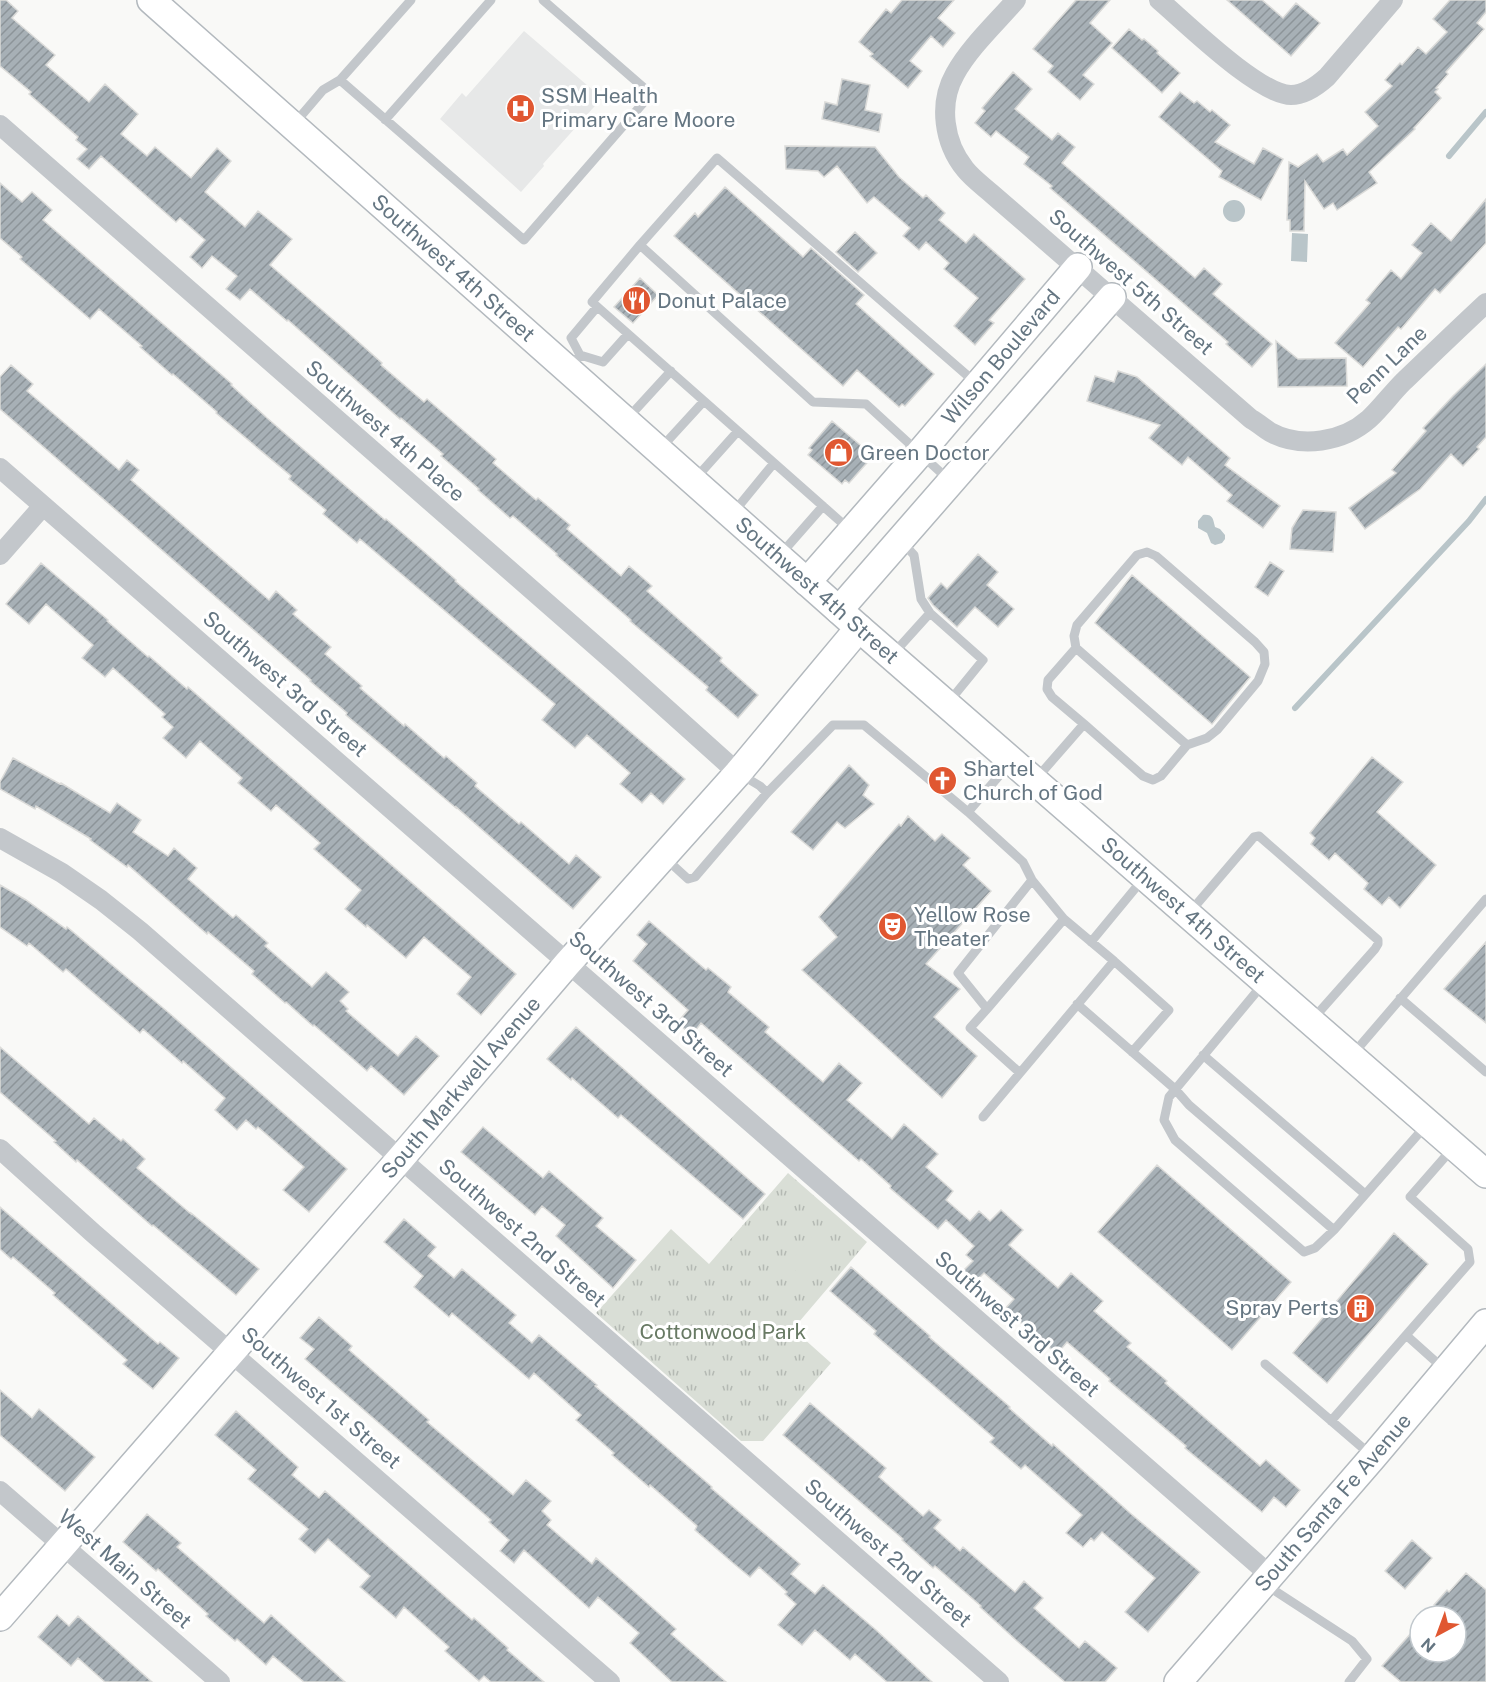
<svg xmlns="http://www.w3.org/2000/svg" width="1486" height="1682" viewBox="0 0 1486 1682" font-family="'Public Sans',sans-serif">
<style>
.built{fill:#e7e8e8}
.grass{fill:url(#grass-tufts)}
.pitch{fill:#d9ded6}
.water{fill:#b9c5c9}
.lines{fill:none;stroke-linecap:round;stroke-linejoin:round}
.stream{stroke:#b9c5c9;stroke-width:6}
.building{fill:url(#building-hatch);stroke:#dbdbd9;stroke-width:1.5}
.secondary-casing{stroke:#b3b9be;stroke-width:30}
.lane{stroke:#c3c7cb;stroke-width:9}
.street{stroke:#c3c7cb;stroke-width:20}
.secondary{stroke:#fff;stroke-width:27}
.labels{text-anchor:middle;stroke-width:6;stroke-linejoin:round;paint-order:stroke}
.poi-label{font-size:21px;fill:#657682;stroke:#fff;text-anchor:start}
.street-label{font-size:21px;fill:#657682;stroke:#fff}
.park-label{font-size:21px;fill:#687a64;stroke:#fff}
</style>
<defs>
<pattern id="grass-tufts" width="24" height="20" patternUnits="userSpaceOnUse" patternTransform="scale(1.5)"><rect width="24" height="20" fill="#d9ded6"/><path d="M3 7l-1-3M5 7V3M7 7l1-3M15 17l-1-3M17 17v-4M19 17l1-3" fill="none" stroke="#b4b9b3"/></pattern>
<pattern id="building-hatch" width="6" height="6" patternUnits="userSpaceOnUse" patternTransform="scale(1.5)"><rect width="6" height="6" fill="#a7b0b6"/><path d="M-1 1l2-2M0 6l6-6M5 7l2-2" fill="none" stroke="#8c9499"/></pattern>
</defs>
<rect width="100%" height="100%" fill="#f9f9f7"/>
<path class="built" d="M524,31L602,98L543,164L544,166L521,192L440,119L462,93L466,97Z"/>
<path class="grass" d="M788,1173L867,1242L793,1329L831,1363L763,1441H741L596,1313L671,1229L709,1264Z"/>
<path class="pitch" d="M812,1237L831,1255L807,1281L788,1264Z"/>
<path class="water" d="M1223 211a11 11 0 1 1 22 0a11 11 0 1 1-22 0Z
M1292,233L1308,234L1307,262L1291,261Z
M1203,515C1213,514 1213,519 1215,527L1220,529L1225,535V539L1222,543L1215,545L1211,543L1207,533L1198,528V521Z"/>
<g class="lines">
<path class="stream" d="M1449,156L1486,112
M1295,708L1469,521L1486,499"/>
</g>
<path class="building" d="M0,0H6L18,11L12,18L55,55L46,65L89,102L105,84L138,114L121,134L147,156L155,147L191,178L217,148L231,161L205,192L245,227L258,211L292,239L270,265L345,330L382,363L381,365L424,402L427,399L496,459L493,463L536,500L538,498L570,525L567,529L621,576L629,566L652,586L647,591L722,658L720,661L758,695L738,718L706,690L708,687L630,621L631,620L556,555L557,554L513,516L510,518L478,490L479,489L441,456L443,454L401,418L400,419L288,320L287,321L250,289L240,300L226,289L237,276L212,256L202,268L190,257L205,240L180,218L176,222L101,156L89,169L77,159L87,149L76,140L78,137L29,94L31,92L0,66Z
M902,0H954L938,18L955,33L943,47L931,36L910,61L922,71L908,88L870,56L873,54L859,42L886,9L891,13Z
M1076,0H1110L1090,23L1112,43L1083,75L1094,84L1080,100L1048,72L1053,66L1033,49Z
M1227,0H1262L1283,18L1296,3L1320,23L1291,56Z
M1450,0H1486V12L1477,23L1484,29L1446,72L1448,74L1436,88L1438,89L1435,92L1441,98L1414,128L1415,129L1369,172L1377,183L1337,210L1333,203L1324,209L1305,181L1304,231H1290V220H1287L1289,162L1298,167L1317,154L1323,162L1343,149L1347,155L1378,126L1365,112L1392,86L1385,80L1400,63L1402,65L1418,47L1426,54L1447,32L1433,19Z
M1129,29L1142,40L1144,39L1158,51L1157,53L1180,73L1162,93L1112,48Z
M1013,72L1032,89L1015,109L1052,140L1058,133L1075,147L1062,163L1195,278L1204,268L1222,284L1213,294L1272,344L1252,367L1226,344L1228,342L1050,188L1052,186L1024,164L1029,157L996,131L991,137L975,123L985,111L982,108Z
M842,79L870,85L865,110L882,114L879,132L822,119L825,102L837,105Z
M1180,92L1194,103L1197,101L1210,112L1212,110L1230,125L1215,142L1254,164L1263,148L1283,159L1261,200L1219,177L1222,171L1159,117Z
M785,146L875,147L899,177L923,198L926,195L945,213L939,220L966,243L974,234L1025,279L989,320L994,323L975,345L954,326L978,298L944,269L949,263L926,242L919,250L903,236L910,228L874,197L867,203L837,166L824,177L818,171L786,169Z
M0,183L22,202L32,192L52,210L43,220L232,384L231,385L267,418L385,520L386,519L422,550L456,580L455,581L685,779L663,804L651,793L642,803L620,784L630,773L587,735L575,748L542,720L555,704L360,539L357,543L323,514L326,510L289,479L291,476L216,413L217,412L173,374L172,375L140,347L142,346L99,309L90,319L20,259L22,257L0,238Z
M725,187L803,257L811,248L864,295L856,304L934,374L905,406L902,404L899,407L857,370L843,386L674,236L695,213L698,217Z
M1486,199V243L1440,293L1435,289L1401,329L1398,327L1363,367L1335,343L1370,303L1366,300L1391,270L1401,279L1422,253L1412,245L1431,223L1451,241Z
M855,232L877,253L858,272L836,252Z
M640,278L658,295L633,323L614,307Z
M1276,341L1298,359L1346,358L1347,386L1278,387Z
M1486,364V437L1477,447L1479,449L1463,466L1451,454L1420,489L1365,529L1349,508L1396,473L1392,470L1426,431L1423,428L1453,396Z
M11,365L33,384L27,391L119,470L127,460L139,470L131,480L269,600L276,591L297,610L293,614L331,647L325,654L362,686L360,688L404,726L405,724L444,758L446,756L477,783L475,786L519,824L521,822L569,864L576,855L601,877L573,909L456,807V808L346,715L347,713L310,681L311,680L0,409V377Z
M1118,371L1137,377L1230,458L1225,465L1280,506L1263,528L1227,501L1232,495L1188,457L1182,465L1149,438L1160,425L1087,401L1095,376L1114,382Z
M832,421L873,456L849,483L845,480L842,484L808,455L812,450L809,448Z
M1303,510L1336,512L1333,552L1290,549L1292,528Z
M978,554L998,572L987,585L1014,609L998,627L975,607L957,627L933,605L928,598L941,583L947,589Z
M1270,562L1284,571L1268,596L1255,587Z
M41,563L108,620L107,621L148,657L149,656L187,689L188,687L516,974L481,1015L457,994L471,977L424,937L406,958L367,925L366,927L345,909L361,890L314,849L320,843L276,805L271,811L238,783L242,778L200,741L186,758L163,738L173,727L162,717L165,714L113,668L105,677L82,658L93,645L46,604L29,624L6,604Z
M1132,575L1250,677L1212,724L1095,623Z
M1372,757L1403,782L1377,812L1436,865L1400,908L1389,897L1382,905L1364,889L1368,883L1335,853L1329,860L1311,844L1315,838L1310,833Z
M13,758L60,784L61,783L110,813L117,803L141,820L133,832L168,856L174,848L197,868L188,879L233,918L236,915L268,943L265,946L312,987L326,972L349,992L340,1001L348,1009L346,1011L398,1056L416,1036L439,1056L404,1095L371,1066L367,1071L314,1025L313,1026L286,1002L285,1003L252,974L254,971L208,932L207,934L128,865L127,867L90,840L91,839L36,806L35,809L0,789V782Z
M849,765L869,785L863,795L874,804L845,828L837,822L813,850L791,832Z
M908,816L935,841L942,834L970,858L963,865L991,891L926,964L960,989L934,1017L977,1056L942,1098L802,970L837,937L819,917L899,824L901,826Z
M0,885L26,900L66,929L67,927L169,1013L347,1169L309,1212L283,1190L304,1167L258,1127L256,1129L246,1120L237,1130L215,1110L225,1098L183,1061L182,1063L143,1029L140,1033L66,969L63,972L29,943L27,946L0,927Z
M649,921L706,970L708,968L731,987L728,992L769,1027L765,1032L823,1082L839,1063L862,1083L847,1100L892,1139L904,1124L938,1154L926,1167L953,1191L946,1200L970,1221L979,1211L990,1221L1001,1210L1023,1230L1009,1245L1058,1288L1071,1273L1103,1301L1094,1311L1131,1343L1127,1347L1167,1381L1165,1383L1260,1466L1266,1460L1300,1490L1286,1507L1274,1497L1262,1512L1185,1448L1186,1446L1109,1381L1110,1379L1067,1342L1057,1354L1005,1309L1014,1299L984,1273L974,1283L962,1272L973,1261L966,1255L974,1246L946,1220L938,1229L890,1188L891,1186L861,1159L859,1161L701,1023L692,1035L677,1023L688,1010L633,961L647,944L637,935Z
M1486,942V1023L1444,989Z
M576,1027L765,1194L743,1219L621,1115L618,1118L572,1078L571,1080L547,1059Z
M0,1047L89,1124L94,1118L121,1141L123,1139L145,1159L137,1168L191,1214V1213L259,1269L236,1295L153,1225L152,1226L77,1160L76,1162L54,1142L56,1141L0,1092Z
M483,1127L543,1178L549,1171L603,1218L596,1226L636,1260L613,1288L556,1236L565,1225L542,1206L535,1215L461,1152Z
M1157,1165L1291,1282L1232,1350L1098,1232Z
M0,1207L158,1344L160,1342L179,1358L153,1389L123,1364L127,1360L53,1295L55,1293L13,1257L11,1259L0,1249Z
M404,1219L436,1247L428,1256L454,1278L462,1269L516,1315L509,1323L532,1343L539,1335L597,1385L595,1386L712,1487L711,1488L800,1564L791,1574L815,1594L823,1585L876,1630L932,1682H887L855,1654L850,1660L815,1630L802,1645L778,1625L796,1604L785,1594L787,1592L759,1567L750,1577L733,1563L695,1530L697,1526L650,1485L649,1487L612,1455L614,1453L576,1420L581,1415L534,1373L529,1379L452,1313L449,1317L414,1287L423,1276L384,1242Z
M1394,1233L1428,1264L1327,1383L1293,1353Z
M851,1267L930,1336L929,1337L1010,1407L1009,1408L1052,1446L1053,1444L1130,1513L1200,1572L1148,1632L1125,1612L1155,1578L1102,1532L1094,1541L1091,1538L1083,1547L1066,1533L1082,1515L1025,1465L1021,1469L990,1442L994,1438L874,1334L876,1331L830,1291Z
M319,1317L352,1346L349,1350L429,1420L427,1422L513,1495L526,1480L551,1501L542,1511L551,1520L547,1525L592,1564L596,1558L628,1586L676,1629L671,1634L726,1682H672L630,1643L639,1633L598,1597L589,1608L524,1550L514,1563L500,1551L509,1540L489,1522L491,1520L305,1359L314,1349L300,1338Z
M0,1390L32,1418L39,1409L95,1457L65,1491L0,1435Z
M810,1403L886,1468L879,1477L923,1516L929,1510L941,1520L934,1528L960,1551L963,1547L1015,1592L1024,1581L1043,1598L1034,1608L1079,1648L1085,1641L1117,1668L1105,1682H1065L1017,1641L980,1607L981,1606L935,1566L933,1568L902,1540L903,1539L783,1435Z
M236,1411L298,1467L292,1475L319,1498L325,1491L472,1620L474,1618L508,1648L507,1650L544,1682H491L484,1676L479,1681L445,1651L449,1647L404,1607L396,1618L360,1587L370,1576L328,1539L315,1553L299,1539L308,1529L248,1479L256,1470L215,1435Z
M147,1514L181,1543L177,1547L264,1623L271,1615L345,1682H304L273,1656L266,1665L237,1639L235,1641L206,1616L208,1614L158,1569L156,1571L123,1542Z
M1412,1540L1432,1558L1405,1589L1385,1571Z
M1466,1573L1486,1590V1682H1401L1382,1666L1420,1623V1652H1456V1616H1447L1434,1605L1447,1590L1449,1592Z
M57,1615L69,1626L78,1616L152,1682H105L78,1658L71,1666L38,1637Z"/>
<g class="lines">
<defs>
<g id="secondary">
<path id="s1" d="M151,0L859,628L1486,1174"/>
<path id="s2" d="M807,582L919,454L1078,267"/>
<path d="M839,610L1112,297"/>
<path id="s3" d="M0,1617L401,1158L567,964L738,773L859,628"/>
<path id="s4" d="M1178,1682L1373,1457L1486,1323"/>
</g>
</defs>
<use href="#secondary" class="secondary-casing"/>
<path class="lane" d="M340,80L411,0
M385,120L491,0
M294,124L323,90L340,80L524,240L651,94L543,0
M640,245L717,158L976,383
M580,355L571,338L597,307
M569,368L580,355L603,362L628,334
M627,419L671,371
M660,449L704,401
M695,479L738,431
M733,513L774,463
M850,530L592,302L640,245L813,402L866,404L949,480
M902,542L914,555L921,599L930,613
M780,555L823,506
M1076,648L1074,636L1077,625L1137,555L1147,552L1156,556L1255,642L1264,652L1265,664L1258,681L1217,730L1207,738L1187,745
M893,654L930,613L983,660L948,703
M740,774L760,786L767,793L833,725H864L968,812
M1036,779L1084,724L1052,697L1047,689L1048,680L1076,648L1187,745L1161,776L1153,780L1143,776L1084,724
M665,858L688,879L695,877L767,793
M1032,880L958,973L987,1009L1064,919
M1190,912L1254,837L1259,836L1378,940V944L1375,949L1312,1020
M1091,942L1143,879
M1114,961L1169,1010L1132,1052
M1263,984L1169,1097L1164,1120L1175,1140L1304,1252L1315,1248L1334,1230L1421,1131L1427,1128
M1400,998L1486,1072
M1077,1004L1175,1089L1189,1105L1334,1230
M987,1009L970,1028L1020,1073
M1353,1054L1486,899
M1203,1055L1365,1194
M983,1117L1114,961L1064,919L1032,880L1023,862L968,812L1010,763
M1406,1335L1444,1369
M1265,1364L1371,1455
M1331,1421L1470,1262L1468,1249L1410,1197L1452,1149
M1266,1585L1352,1641L1367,1659L1349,1682"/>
<path class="street" d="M1016,0C997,22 969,48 955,74C938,104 944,143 965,169C972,178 983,186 992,194L1251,419C1258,423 1264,428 1270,432C1301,449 1343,442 1369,419C1381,408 1391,394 1403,382C1430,356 1458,329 1486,303
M1159,0C1186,23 1259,95 1291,95C1305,95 1317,86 1327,77L1393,0
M0,125L620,667L738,773
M0,468C424,836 846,1207 1271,1576
M0,555L43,506
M0,838L62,873L101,900L140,931L999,1682
M0,1149L93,1233L610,1682
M0,1491L220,1682"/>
<use href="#secondary" class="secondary"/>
</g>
<defs>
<symbol id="hospital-disc" viewBox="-11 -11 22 22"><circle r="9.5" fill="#e05731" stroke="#fff"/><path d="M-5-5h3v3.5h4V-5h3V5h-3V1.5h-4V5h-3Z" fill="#fff"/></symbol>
<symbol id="restaurant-disc" viewBox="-11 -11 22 22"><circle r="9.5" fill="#e05731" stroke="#fff"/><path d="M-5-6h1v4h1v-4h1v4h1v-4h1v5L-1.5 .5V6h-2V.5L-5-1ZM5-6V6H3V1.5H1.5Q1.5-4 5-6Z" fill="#fff"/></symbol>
<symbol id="shop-disc" viewBox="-11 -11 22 22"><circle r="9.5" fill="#e05731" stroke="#fff"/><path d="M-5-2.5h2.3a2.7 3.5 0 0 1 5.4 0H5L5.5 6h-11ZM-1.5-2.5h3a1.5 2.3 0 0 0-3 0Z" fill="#fff"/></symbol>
<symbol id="church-disc" viewBox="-11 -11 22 22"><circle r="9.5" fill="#e05731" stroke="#fff"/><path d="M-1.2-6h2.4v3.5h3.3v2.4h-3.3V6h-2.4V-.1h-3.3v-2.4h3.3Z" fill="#fff"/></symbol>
<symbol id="theatre-disc" viewBox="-11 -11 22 22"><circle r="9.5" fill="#e05731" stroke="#fff"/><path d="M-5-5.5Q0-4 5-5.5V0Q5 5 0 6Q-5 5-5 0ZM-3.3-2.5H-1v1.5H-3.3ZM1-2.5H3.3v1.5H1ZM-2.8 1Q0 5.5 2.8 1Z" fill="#fff"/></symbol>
<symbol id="building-disc" viewBox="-11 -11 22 22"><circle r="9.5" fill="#e05731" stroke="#fff"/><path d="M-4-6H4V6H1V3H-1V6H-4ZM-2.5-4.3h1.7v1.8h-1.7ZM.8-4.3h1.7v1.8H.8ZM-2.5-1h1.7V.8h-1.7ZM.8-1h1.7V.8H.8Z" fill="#fff"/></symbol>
</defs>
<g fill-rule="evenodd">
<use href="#hospital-disc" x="504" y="92" width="33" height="33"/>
<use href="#restaurant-disc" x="620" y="284" width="33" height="33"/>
<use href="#shop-disc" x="822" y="436" width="33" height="33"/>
<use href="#church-disc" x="926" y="764" width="33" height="33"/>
<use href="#theatre-disc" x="876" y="910" width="33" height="33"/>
<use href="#building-disc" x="1344" y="1292" width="33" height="33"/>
</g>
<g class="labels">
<g class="poi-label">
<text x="541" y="103">SSM Health<tspan x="541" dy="24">Primary Care Moore</tspan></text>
<text x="657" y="308">Donut Palace</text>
<text x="860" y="460">Green Doctor</text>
<text x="963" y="776">Shartel<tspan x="963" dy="24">Church of God</tspan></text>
<text x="914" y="922">Yellow Rose<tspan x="914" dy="24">Theater</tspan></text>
<text x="1339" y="1315" text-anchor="end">Spray Perts</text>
</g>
<g class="street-label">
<text dy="7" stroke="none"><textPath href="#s1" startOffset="404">Southwest 4th Street</textPath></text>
<text transform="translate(1131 282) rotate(41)" y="7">Southwest 5th Street</text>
<text dy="7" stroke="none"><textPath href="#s2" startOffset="297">Wilson Boulevard</textPath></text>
<text transform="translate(1387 365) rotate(-44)" y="7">Penn Lane</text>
<text transform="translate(385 431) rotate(41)" y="7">Southwest 4th Place</text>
<text dy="7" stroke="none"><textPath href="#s1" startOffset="890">Southwest 4th Street</textPath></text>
<text transform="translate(285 684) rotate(41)" y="7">Southwest 3rd Street</text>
<text dy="7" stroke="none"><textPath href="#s1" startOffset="1376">Southwest 4th Street</textPath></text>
<text transform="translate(651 1004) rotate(41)" y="7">Southwest 3rd Street</text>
<text dy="7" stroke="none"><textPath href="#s3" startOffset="702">South Markwell Avenue</textPath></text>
<text transform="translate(522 1233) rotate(41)" y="7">Southwest 2nd Street</text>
<text transform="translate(1017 1324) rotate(41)" y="7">Southwest 3rd Street</text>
<text transform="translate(321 1398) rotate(41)" y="7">Southwest 1st Street</text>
<text dy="7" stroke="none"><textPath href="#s4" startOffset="237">South Santa Fe Avenue</textPath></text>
<text transform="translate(888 1553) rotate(41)" y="7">Southwest 2nd Street</text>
<text transform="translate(125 1569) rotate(41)" y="7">West Main Street</text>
</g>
<g class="park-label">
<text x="723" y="1339">Cottonwood Park</text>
</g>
</g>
<g transform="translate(1438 1634) rotate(221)"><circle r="28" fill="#ffffff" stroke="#c1c8cd" stroke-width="1.5"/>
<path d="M0-4.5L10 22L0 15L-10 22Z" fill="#e05731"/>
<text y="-9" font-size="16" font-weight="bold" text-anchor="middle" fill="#657682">N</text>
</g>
</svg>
